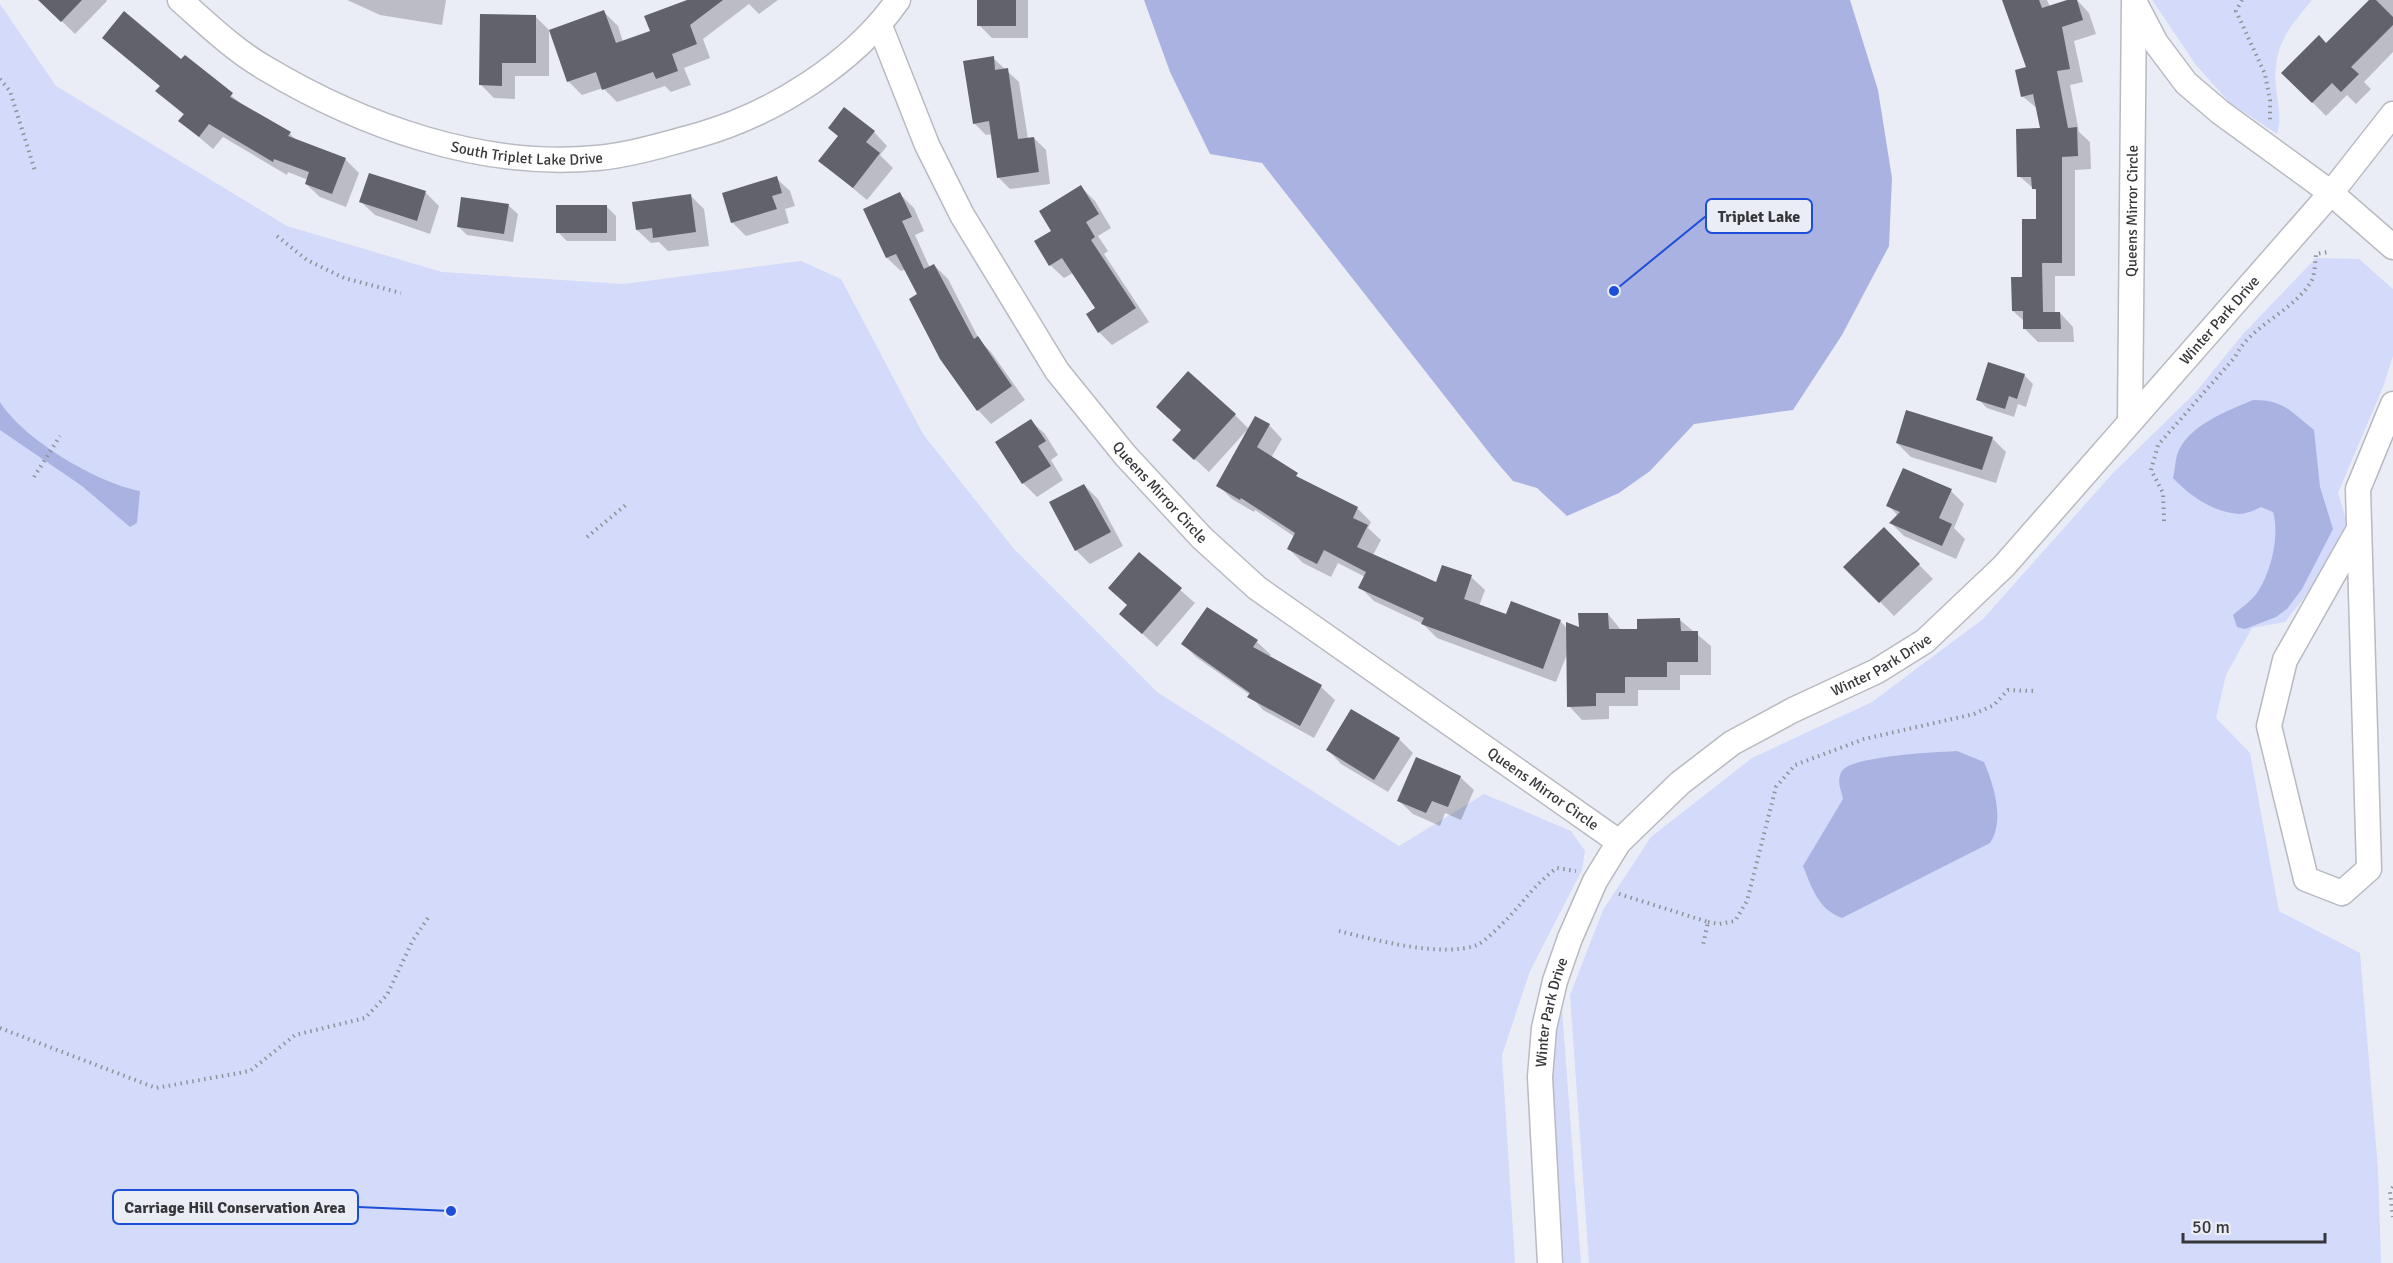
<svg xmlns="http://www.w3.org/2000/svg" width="2393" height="1263" viewBox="0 0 2393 1263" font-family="Signika,sans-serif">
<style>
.green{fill:#d4daf9}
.water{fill:#aab2e2}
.shadow{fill:#0003}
.building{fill:#61626a}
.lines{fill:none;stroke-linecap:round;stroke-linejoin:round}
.minor-casing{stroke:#b8bac2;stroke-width:27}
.path{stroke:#909298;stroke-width:4;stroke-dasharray:1.5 4.5;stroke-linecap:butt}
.minor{stroke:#fff;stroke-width:24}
.labels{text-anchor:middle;stroke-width:6;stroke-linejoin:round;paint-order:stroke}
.street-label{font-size:15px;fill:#36373a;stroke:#ebedf6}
.leader{fill:none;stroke:#1d4ed8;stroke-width:2}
.callout-dot{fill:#1d4ed8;stroke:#ebedf6;stroke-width:2}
.callout{fill:#ebedf6;stroke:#1d4ed8;stroke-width:2}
.callout-label{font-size:16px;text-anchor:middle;font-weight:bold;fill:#36373a}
</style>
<rect width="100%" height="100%" fill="#ebedf6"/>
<path class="green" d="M2152,0H2312C2288,29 2272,47 2276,88C2278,104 2282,119 2277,134L2229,102L2196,65Z
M0,4L56,86L287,226L442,272L623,284L801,261L841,279L923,434L1014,549L1157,692L1399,846L1484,794L1571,831L1585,851L1582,870L1530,971L1502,1055L1515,1263H0Z
M2316,258L2359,259L2393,289V356L2383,387L2338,493L2347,522L2325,571L2285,622L2252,628L2226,675L2216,718L2250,753L2279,911L2360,953L2378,1169L2381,1263H1589L1570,995L1603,910L1651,837L1752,758L1872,702L1983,619L2113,473L2195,393L2243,334Z
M1561,996L1581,1263H1560C1555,1175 1542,1083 1561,996Z"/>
<path class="water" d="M1144,0H1850L1878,90L1892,178L1889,246L1842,335L1793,410L1694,424L1650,471L1619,493L1567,516L1537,488L1513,481L1494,459L1262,163L1210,154L1170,72Z
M2253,400C2285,400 2291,412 2314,430L2320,487L2333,529L2302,589L2287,609L2276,617L2245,629L2237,627L2233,615C2241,608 2251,601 2257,593C2271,573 2280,535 2273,512L2261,507C2255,510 2246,514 2239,514C2213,512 2190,496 2173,478C2175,471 2175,462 2177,455C2187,425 2228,411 2253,400Z
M0,402C23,439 97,483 140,491L137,523L130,527L82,486L0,430Z
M1957,751L1984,762C1994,786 2005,820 1990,843L1842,918C1818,909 1812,888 1803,866L1843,799C1841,789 1836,781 1842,771C1851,756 1938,752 1957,751Z"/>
<path class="shadow" d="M40,0H106L107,1L75,34Z
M347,0H446L442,25L380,15Z
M692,0H778L759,14L749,4L703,39L710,58L684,68L691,85L671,92L665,86L617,102L603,88L582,95L568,81L604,12L618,26L623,42L652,32Z
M979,0H1028V38H992L979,25Z
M2004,0H2047L2050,7L2077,0L2089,13L2096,34L2074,41L2083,82L2070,85L2079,132L2090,142L2091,169L2075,170V276H2055V314L2060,313L2073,327L2074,342H2038L2025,329V322L2013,311L2038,220V192L2019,176L2042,130L2038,109L2022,96L2028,69Z
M2371,0H2393V52L2364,82L2371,89L2356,104L2347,95L2326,116L2283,73L2326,45Z
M535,16L549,30V76H515V99L494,98L481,85Z
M104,38L182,61L185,57L245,107L290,134L297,141L345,159L359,173L346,207L320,197L306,184L308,180L288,172L287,175L223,137L213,149L180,121L184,115L157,91L161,87Z
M993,58L1019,82L1028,139L1034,138L1046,150L1050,184L1010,189L998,177L993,134L986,135L974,123Z
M830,128L874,132L887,146L880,155L893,168L867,200L820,161L839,137Z
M370,175L426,193L439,206L430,234L375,215L361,202Z
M776,178L790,191L795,206L785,209L789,223L746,236L732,222Z
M1081,187L1095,201L1111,228L1098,236L1108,251L1104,254L1149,322L1112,345L1099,332L1097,309L1073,273L1064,278L1050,265L1053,231Z
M900,194L914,208L924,231L915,235L930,268L934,265L948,279L980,341L991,352L1025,400L991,424L978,410L906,269L901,271L887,258L865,210Z
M691,196L704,209L709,246L668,251L659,242L651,243L637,230Z
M509,206L518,214L513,242L467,235L458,226Z
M607,207L616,216V241H567L558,232Z
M2024,375L2033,384L2026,407L2018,404L2014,417L1987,408L1978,399Z
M1235,415L1249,429L1269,425L1282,439L1271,458L1305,482L1357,508L1371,522L1368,528L1381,540L1373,555L1437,585L1471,577L1485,590L1479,606L1507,616L1512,603L1561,622L1568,629H1580L1608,614L1621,630H1639L1680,620L1711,646V675H1680V690H1638V706H1609V719L1582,720L1569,706L1568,652L1556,682L1437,638L1423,624L1374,601L1360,587L1365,577L1338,563L1331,577L1303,563L1289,549L1295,537L1255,510L1254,512L1232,499L1218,485L1248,429L1209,472L1188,453Z
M1031,421L1045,434L1058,455L1051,460L1063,480L1037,497L1023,483Z
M1992,438L2006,452L1996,483L1911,457L1897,443Z
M1084,485L1098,499L1123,546L1090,564L1076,550Z
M1951,491L1964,504L1954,528L1965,539L1956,559L1904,536L1891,523L1898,516L1888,505Z
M1884,529L1933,579L1894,616L1846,567Z
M1139,554L1195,603L1157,647L1135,627L1129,606Z
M1207,609L1257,642L1271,655L1269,657L1321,687L1335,700L1314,738L1263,710L1250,695L1196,657L1183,644Z
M1399,739L1413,753L1388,792L1341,764L1328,750Z
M1460,777L1474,790L1461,820L1445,813L1440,826L1413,814L1399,801Z"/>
<path class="building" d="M38,0H82L61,22Z
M687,0H723L690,25L697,44L672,54L678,71L656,79L653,72L602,90L596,72L567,82L549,30L604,10L616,43L650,31L644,16Z
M977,0H1016V26H977Z
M2002,0H2039L2042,8L2067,0H2077L2083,20L2062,27L2070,69L2057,71L2068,128L2077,127L2078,156L2062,157V263H2042L2043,312H2060L2061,329H2023V311H2012L2011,277H2022V219H2036V189H2032L2031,177H2017L2016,129L2040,128L2033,94L2021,97L2015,70L2026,67Z
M2369,0H2376L2393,17V25L2351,67L2359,74L2341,92L2332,83L2312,103L2281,73L2319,35L2326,43Z
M124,11L181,59L185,55L233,93L230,97L291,132L288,136L346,158L332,194L305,184L309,172L274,159L273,162L209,124L199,137L178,121L184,114L155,91L160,86L102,38Z
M480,14L536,15V63H502V86L479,85Z
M994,56L995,70L1008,68L1018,139L1034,137L1039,172L997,178L989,121L973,124L963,61Z
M844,107L875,131L866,142L880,153L853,188L818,161L838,136L828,128Z
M369,173L426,191L417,221L359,202Z
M777,176L782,193L772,196L777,209L731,223L722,193Z
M1081,185L1099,214L1086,222L1095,237L1091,240L1136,308L1098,333L1086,314L1095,308L1062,258L1049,266L1034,241L1051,231L1039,211Z
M900,192L912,217L902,221L924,269L934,264L974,339L978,336L1012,386L977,411L940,359L909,299L917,294L896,254L886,258L863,209Z
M691,194L696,232L653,238L652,228L636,230L632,202Z
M461,197L509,204L504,234L457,227Z
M556,205H607V233H556Z
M1988,362L2025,374L2017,399L2009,396L2005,409L1976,400Z
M1188,371L1236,414L1194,460L1172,440L1181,430L1156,407Z
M1906,410L1993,437L1982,470L1896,443Z
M1255,416L1270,424L1257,447L1298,473L1296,476L1358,507L1353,518L1368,525L1357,547L1436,582L1442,565L1472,575L1464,599L1506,614L1511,601L1561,620L1543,669L1421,624L1424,618L1358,588L1366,572L1324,550L1317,564L1287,549L1295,533L1241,498L1240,500L1216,486Z
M1031,419L1046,441L1038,446L1051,466L1022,484L995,442Z
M1903,468L1952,489L1939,518L1952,524L1942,546L1889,523L1900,512L1886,506Z
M1084,484L1111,532L1075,551L1049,502Z
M1884,527L1920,564L1879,603L1843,567Z
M1139,552L1182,588L1142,634L1119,614L1127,605L1108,588Z
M1207,607L1258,640L1253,647L1322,685L1300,726L1247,697L1250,693L1181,644Z
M1578,613H1608L1609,629H1637V619L1680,618L1681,631H1698V662H1667V677H1625V693H1596V706L1567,707L1566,622L1579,627Z
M1351,709L1400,738L1374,780L1326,750Z
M1416,757L1461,776L1448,807L1432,801L1426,813L1397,801Z"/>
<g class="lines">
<defs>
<g id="minor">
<path id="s1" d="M180,0C206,23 234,50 265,68C362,126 482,169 597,158C631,155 666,144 699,135C773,114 854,63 898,0"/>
<path d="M2136,5L2156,43L2186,83L2220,112L2331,193L2393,247"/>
<path id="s2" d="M880,26L927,145L962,215L1057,371L1125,455L1202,538L1257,588L1619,842"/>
<path id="s3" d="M2130,421L2134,0"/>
<path d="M2359,529L2285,660L2269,726L2306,879L2342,893L2369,869L2358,489L2393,404"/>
<path id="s4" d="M1550,1263L1540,1077L1544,1028L1555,981L1570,938L1595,881L1619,842L1680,783L1732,743L1793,710L1877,671L1925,641L2004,566L2331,193L2393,114"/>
</g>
</defs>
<use href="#minor" class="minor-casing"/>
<path class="path" d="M2242,0L2236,11L2265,74L2270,100V123
M0,79L10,91L35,171
M277,236L307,260L344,278L401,293
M34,477L60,436
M2164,521L2163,493L2151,470L2158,445L2235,357C2251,325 2291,313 2311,282C2315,275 2315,263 2316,254L2328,252
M587,537L627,504
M1619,894L1708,922L1703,945
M1708,922L1719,924L1735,921L1747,901L1776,787L1795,765L1864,739L1974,714L1994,705L2008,690L2035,691
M1339,931C1375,940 1442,958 1477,945C1485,941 1495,931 1502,924C1521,906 1535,883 1557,868L1576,871
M0,1028L156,1088L250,1071L295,1035L365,1018L387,995L413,940L430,915
M2393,1187L2390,1192L2393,1217"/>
<use href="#minor" class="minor"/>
</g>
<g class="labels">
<g class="street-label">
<text dy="5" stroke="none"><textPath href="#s1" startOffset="388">South Triplet Lake Drive</textPath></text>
<text dy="5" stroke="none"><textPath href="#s3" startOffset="210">Queens Mirror Circle</textPath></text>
<text dy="5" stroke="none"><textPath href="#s4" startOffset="1242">Winter Park Drive</textPath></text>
<text dy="5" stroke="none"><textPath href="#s2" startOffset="548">Queens Mirror Circle</textPath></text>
<text dy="5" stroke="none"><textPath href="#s4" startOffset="756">Winter Park Drive</textPath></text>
<text dy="5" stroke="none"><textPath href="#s2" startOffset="1034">Queens Mirror Circle</textPath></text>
<text dy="5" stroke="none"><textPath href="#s4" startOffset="252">Winter Park Drive</textPath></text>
</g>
</g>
<path class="leader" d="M1614 291L1706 216M451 1211L358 1207"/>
<g class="callout-dot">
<circle cx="1614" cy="291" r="6"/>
<circle cx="451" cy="1211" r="6"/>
</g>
<g class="callout">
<rect x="1706" y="199" width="106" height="34" rx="6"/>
<rect x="113" y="1190" width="245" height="34" rx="6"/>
</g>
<g class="callout-label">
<text x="1759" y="222">Triplet Lake</text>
<text x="235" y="1213">Carriage Hill Conservation Area</text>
</g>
<path d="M2183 1233v9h142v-9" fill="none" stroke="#36373a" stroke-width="3"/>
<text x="2192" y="1233" font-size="18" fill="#36373a" stroke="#ebedf6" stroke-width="4.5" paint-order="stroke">50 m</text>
</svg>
